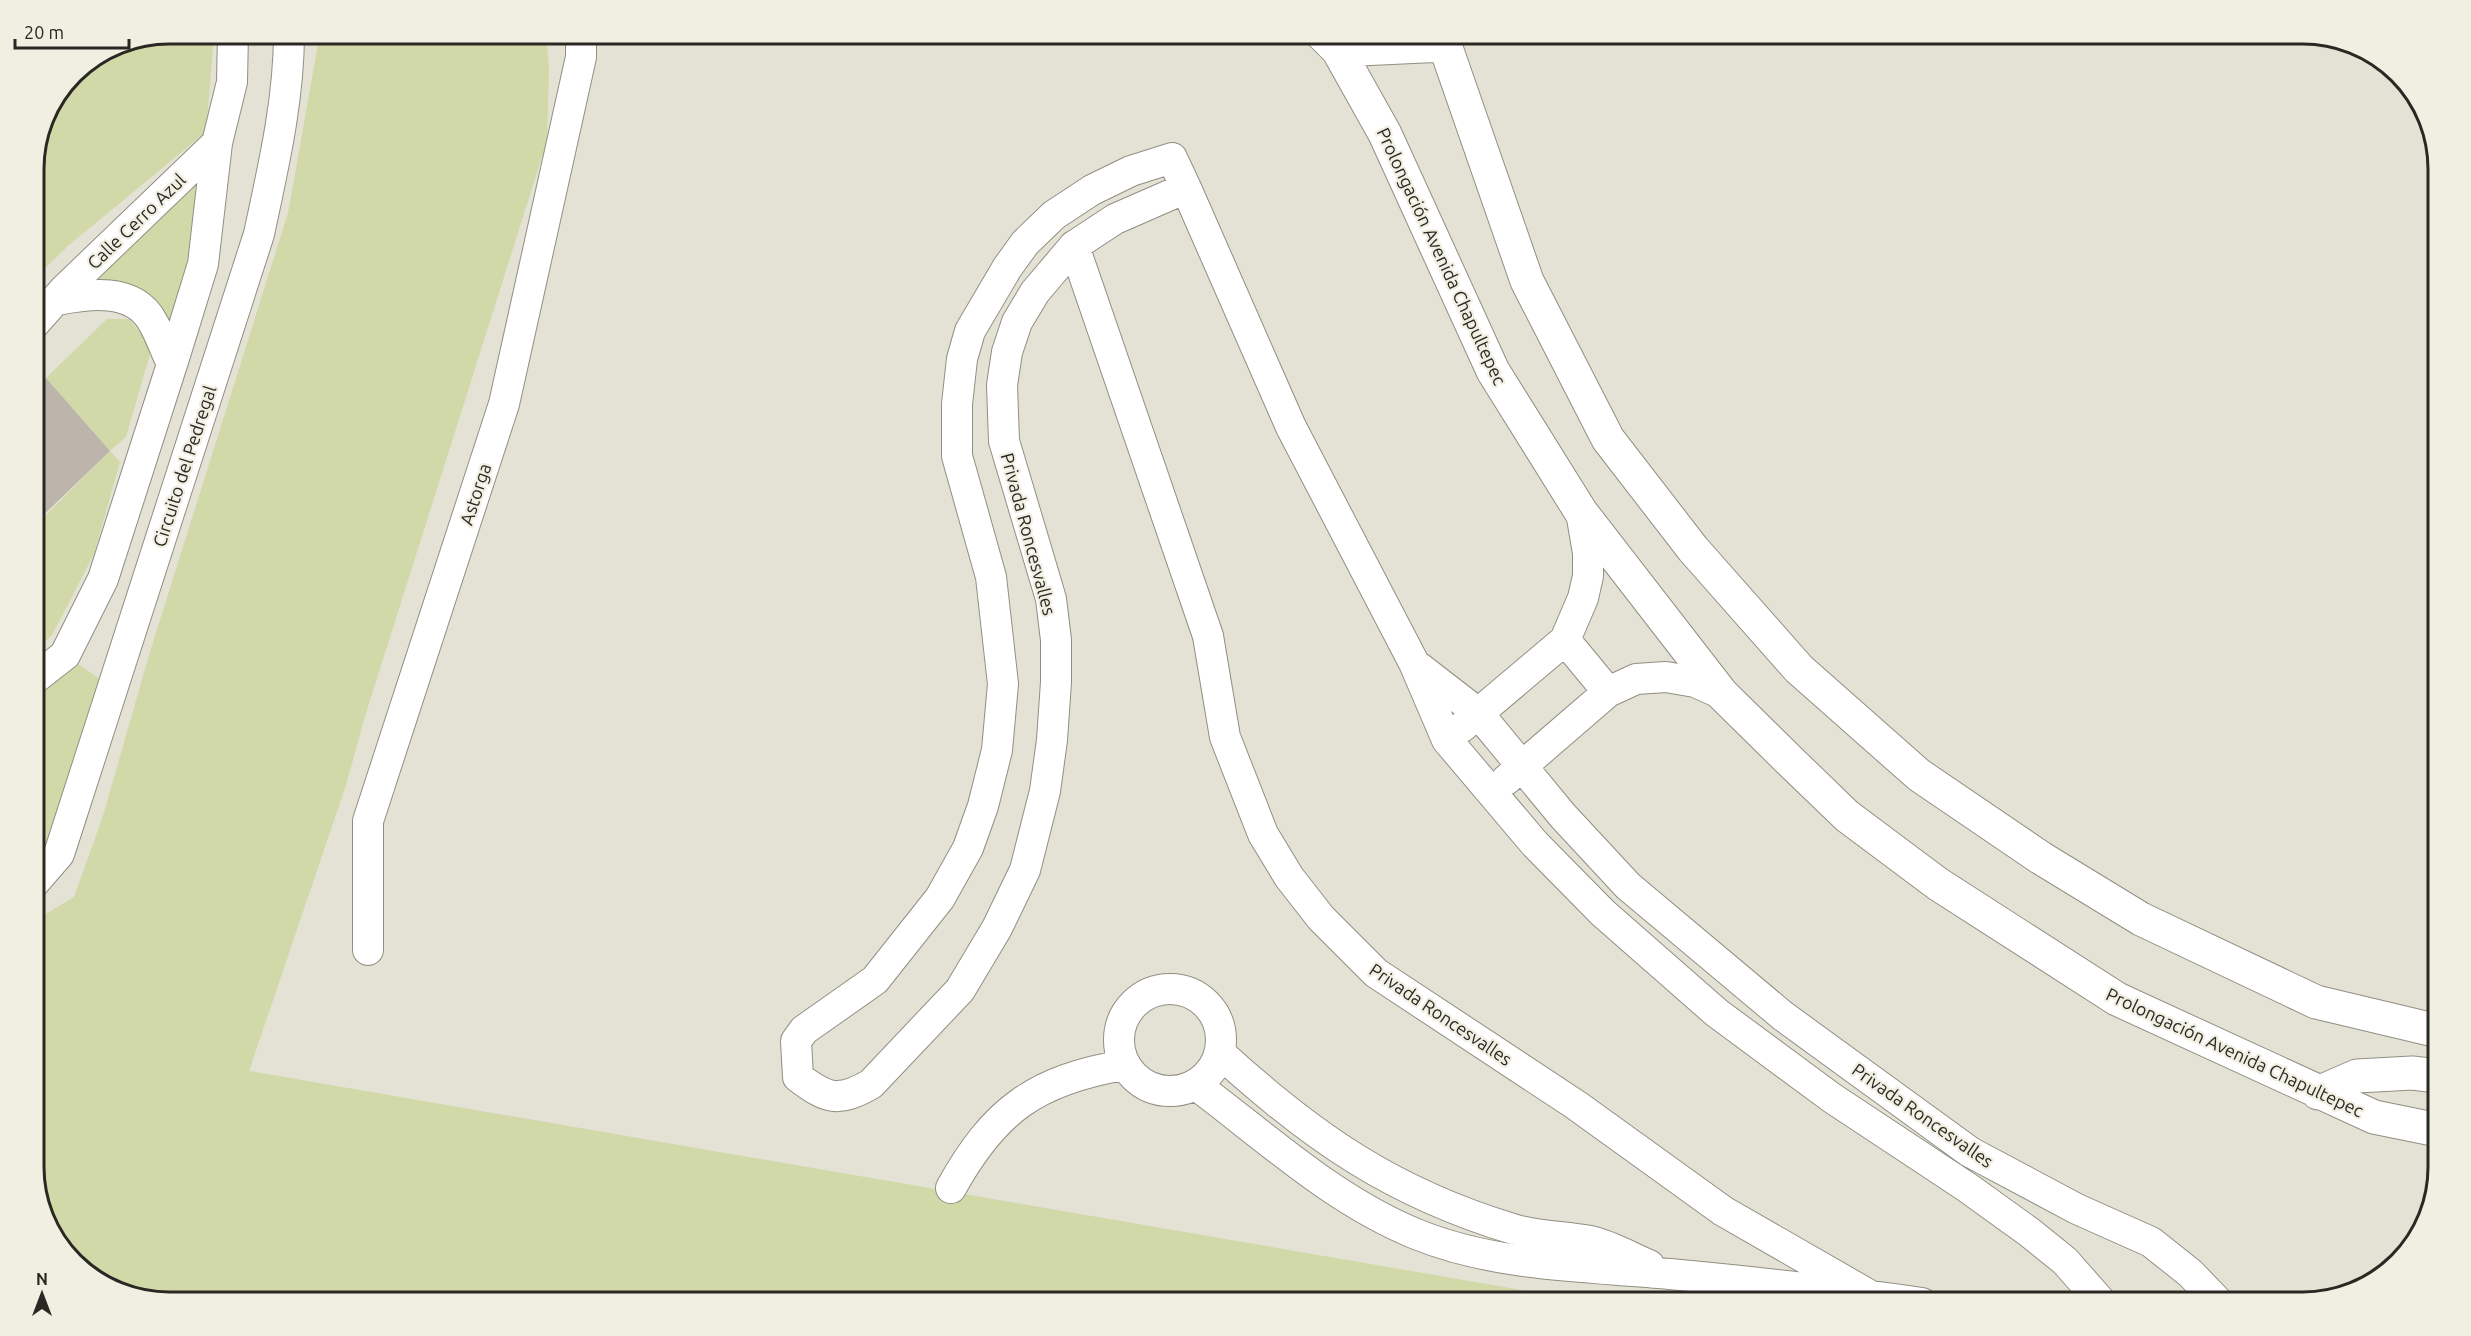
<svg xmlns="http://www.w3.org/2000/svg" width="2471" height="1336" font-family="Ubuntu,sans-serif">
<style>
.green{fill:#d0d9a7}
.building{fill:#bdb5ab}
.lines{fill:none;stroke-linecap:round;stroke-linejoin:round}
.street-casing{stroke:#918f83;stroke-width:32}
.secondary-casing{stroke:#918f83;stroke-width:35}
.street{stroke:#fff;stroke-width:30}
.secondary{stroke:#fff;stroke-width:33}
.labels{text-anchor:middle;dominant-baseline:central;stroke-width:4.5;stroke-linejoin:round;paint-order:stroke}
.street-label{font-size:18px;fill:#292823;stroke:#f1eee2}
.rim{fill:none;stroke:#292823;stroke-width:3}
</style>
<rect width="100%" height="100%" fill="#e4e1d5"/>
<!-- green -->
<path class="green" d="M 168,33 L 214,33 L 206,132 L 69,245 L 33,280 L 33,160 L 47,109 L 73,72 L 117,43 Z
M 320,33 L 546,33 L 549,67 L 547,141 L 366,713 L 346,785 L 249,1071 L 1597,1303 L 168,1303 L 108,1289 L 56,1243 L 33,1177 L 33,922 L 74,897 L 103,816 L 149,655 L 288,213 Z
M 216,145 L 172,353 L 156,316 L 80,295 Z
M 107,319 L 129,319 L 146,340 L 150,354 L 126,437 L 110,451 L 120,462 L 94,554 L 52,635 L 33,652 L 33,528 L 110,451 L 46,378 Z
M 65,655 L 113,688 L 33,884 L 33,680 Z"/>
<!-- building -->
<path class="building" d="M 46,378 L 110,451 L 33,525 L 33,390 Z"/>
<g class="lines">
<!-- street casing -->
<g class="street-casing">
<path id="street" d="M 1186,188 L 1115,219 L 1074,246 L 1035,292 L 1017,322 L 1007,352 L 1002,385 L 1004,441 L 1051,599 L 1056,640 L 1056,682 L 1052,740 L 1045,791 L 1025,870 L 997,928 L 960,990 L 871,1084 C 838,1103 827,1099 798,1077 L 796,1041 L 804,1030 L 875,980 L 940,898 L 968,848 L 983,806 L 997,750 L 1003,684 L 991,577 L 957,456 L 957,404 L 962,359 L 970,331 L 1007,268 L 1025,243 L 1054,215 L 1092,190 L 1131,171 L 1172,158 L 1186,188 L 1291,427 L 1414,663 L 1447,740 L 1535,844 L 1603,913 L 1717,1013 L 1832,1098 L 1968,1188 L 2029,1232 L 2065,1261 L 2102,1303
M 1074,246 L 1208,636 L 1225,737 L 1263,834 L 1289,877 L 1321,918 L 1376,973 L 1576,1105 L 1723,1211 L 1871,1296
M 57,300 C 88,294 133,287 152,321 C 160,334 165,350 172,364
M 33,325 L 65,289 L 217,143
M 1565,640 L 1608,692
M 1416,665 L 1478,713 L 1563,816 L 1628,886 L 1783,1016 L 1970,1152 L 2077,1209 L 2151,1242 L 2190,1273 L 2219,1303
M 33,680 L 65,655 L 103,579 L 175,355 L 203,264 L 217,143 L 232,82 L 233,33
M 1462,727 L 1565,640 L 1583,598 L 1588,576 L 1588,553 L 1581,512
M 1506,780 L 1608,692 L 1636,679 L 1666,677 L 1695,682 L 1722,694
M 33,884 L 59,854 L 259,234 C 273,168 289,101 289,33
M 368,950 L 368,821 L 504,404 L 581,57 L 581,33
M1119 1040a51 51 0 1 1 102 0a51 51 0 1 1-102 0Z
M 1220,1053 C 1312,1137 1393,1193 1513,1229 C 1538,1237 1565,1236 1590,1241 C 1609,1245 1630,1257 1649,1265
M 1196,1085 C 1267,1138 1333,1200 1416,1234 C 1497,1267 1586,1266 1670,1274 C 1754,1282 1839,1291 1922,1303
M 951,1188 C 994,1110 1036,1080 1124,1065"/>
</g>
<!-- secondary casing -->
<g class="secondary-casing">
<path id="secondary" d="M 1321,33 L 1338,50 L 1385,134 L 1493,371 L 1581,512 L 1722,694 L 1789,760 L 1847,816 L 1938,884 L 2117,999 L 2374,1117 L 2438,1130
M 1434,33 L 1445,45 L 1527,281 L 1608,439 L 1693,549 L 1799,669 L 1919,775 L 2041,858 L 2141,919 L 2316,1002 L 2438,1031
M 1338,50 L 1445,45
M 2318,1093 L 2357,1076 L 2412,1073 L 2438,1076"/>
</g>
<!-- street -->
<use href="#street" class="street"/>
<!-- secondary -->
<use href="#secondary" class="secondary"/>
</g>
<g class="labels">
<!-- street labels -->
<g class="street-label">
<text transform="translate(136 221) rotate(-44)">Calle Cerro Azul</text>
<text transform="translate(1442 256) rotate(65)">Prolongación Avenida Chapultepec</text>
<text transform="translate(184 466) rotate(-72)">Circuito del Pedregal</text>
<text transform="translate(475 494) rotate(-72)">Astorga</text>
<text transform="translate(1029 534) rotate(75)">Privada Roncesvalles</text>
<text transform="translate(1441 1014) rotate(34)">Privada Roncesvalles</text>
<text transform="translate(2235 1052) rotate(25)">Prolongación Avenida Chapultepec</text>
<text transform="translate(1923 1115) rotate(35)">Privada Roncesvalles</text>
</g>
</g>
<!-- crop -->
<path d="M0 0H2471V1336H0ZM169 44H2303A125 125 0 0 1 2428 169V1167A125 125 0 0 1 2303 1292H169A125 125 0 0 1 44 1167V169A125 125 0 0 1 169 44Z" fill="#f1eee2" fill-rule="evenodd"/>
<path class="rim" d="M169 44H2303A125 125 0 0 1 2428 169V1167A125 125 0 0 1 2303 1292H169A125 125 0 0 1 44 1167V169A125 125 0 0 1 169 44Z"/>
<!-- north arrow -->
<g transform="translate(42 1294)" stroke="#f1eee2" stroke-width="4.5" paint-order="stroke">
<path d="M0-4.5L10 22L0 15L-10 22Z" fill="#292823"/>
<text y="-9" font-size="16" font-weight="bold" text-anchor="middle" fill="#292823">N</text>
</g>
<!-- scale -->
<path d="M15 39v9h114v-9" fill="none" stroke="#292823" stroke-width="3"/>
<text x="24" y="39" font-size="18" fill="#292823" stroke="#f1eee2" stroke-width="4.5" paint-order="stroke">20 m</text>
</svg>
